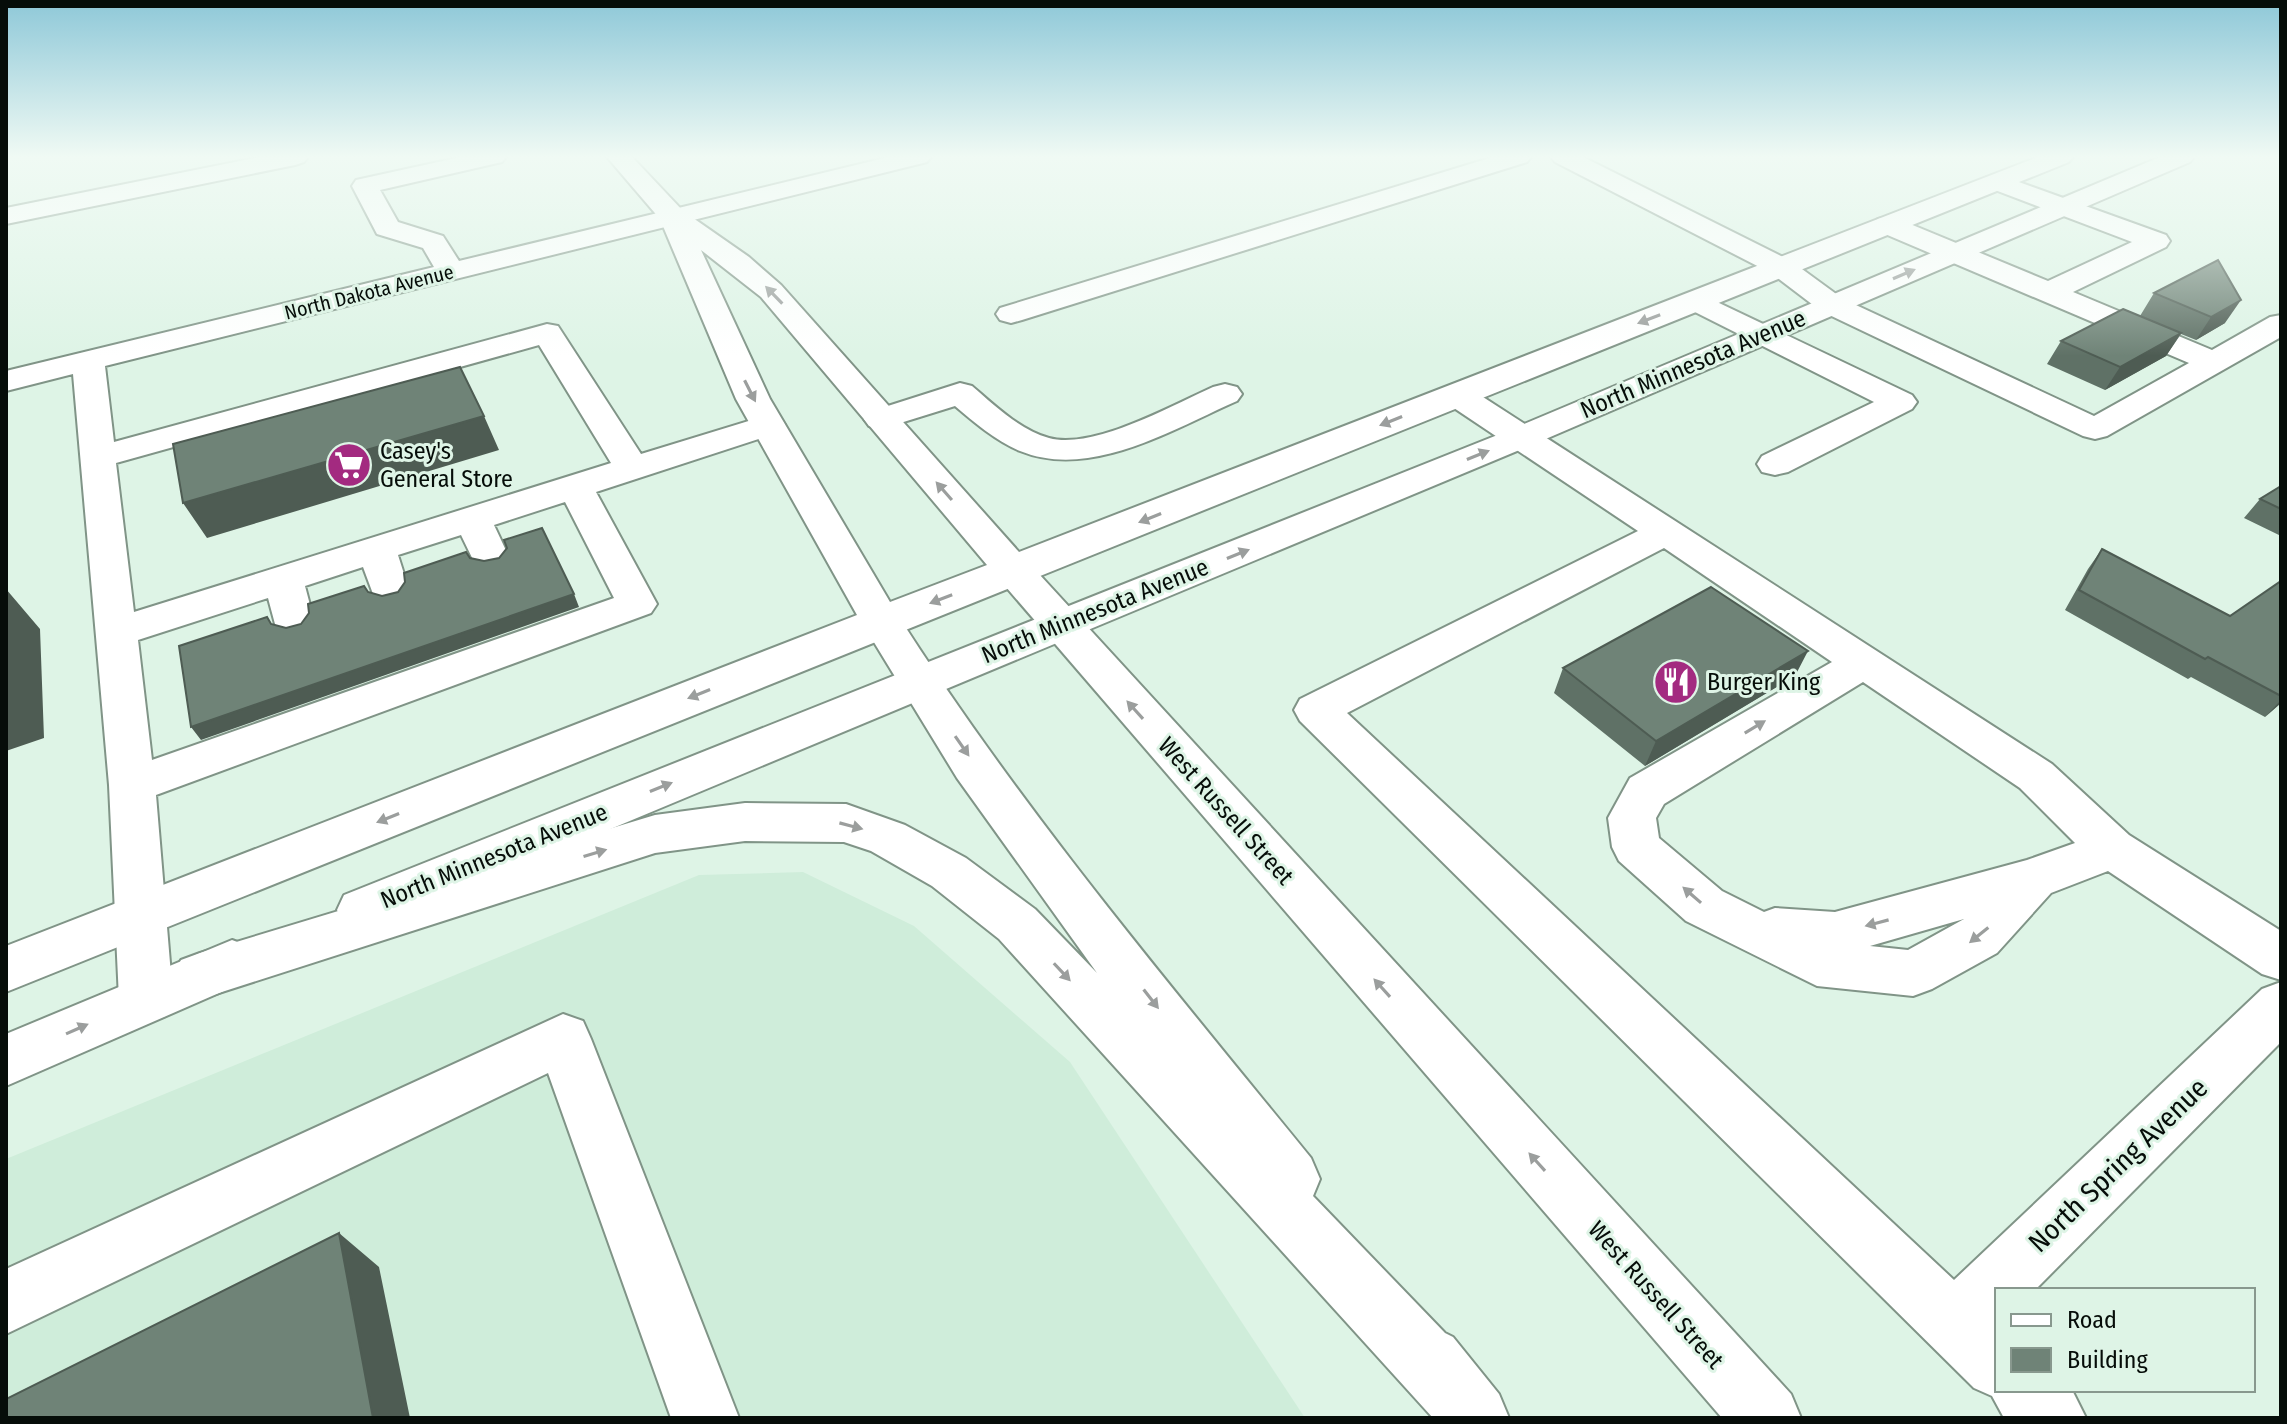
<svg xmlns="http://www.w3.org/2000/svg" width="2287" height="1424" font-family="'Fira Sans Condensed',sans-serif">
<style>
.built{fill:#cfedda}
.lines{fill:none;stroke-linecap:round;stroke-linejoin:round}
.minor-casing{stroke:#809487;stroke-width:4}
.major-casing{stroke:#809487;stroke-width:4}
.highway-casing{stroke:#809487;stroke-width:4}
.minor{fill:#fff;fill-rule:evenodd}
.major{fill:#fff;fill-rule:evenodd}
.highway{fill:#fff;fill-rule:evenodd}
.wall{fill:#5f7166}
.shaded-wall{fill:#4e5c53}
.building{fill:#6f8377;stroke:#4e5c53;stroke-width:2}
.oneway{fill:#9b9e9d}
.labels{text-anchor:middle;dominant-baseline:central;stroke-width:6;stroke-linejoin:round;paint-order:stroke}
.far-street-label{font-size:20px;fill:#060d09;stroke:#def4e6}
.street-label{font-size:24px;fill:#060d09;stroke:#def4e6}
.poi-label{font-size:24px;fill:#060d09;stroke:#def4e6;text-anchor:start}
.near-street-label{font-size:28px;fill:#060d09;stroke:#def4e6}
</style>
<rect width="100%" height="100%" fill="#def4e6"/>
<!-- built -->
<path class="built" d="M 803,872 L 914,926 L 1070,1062 L 1305,1418 L 6,1418 L 6,1159 L 699,875 Z"/>
<g class="lines">
<!-- minor casing -->
<g class="minor-casing">
<path id="minor" d="M 260,157 L 308,157 L 304,162 L 295,165 L 6,224 L 6,208 Z
M 461,157 L 506,157 L 502,162 L 380,190 L 398,222 L 443,236 L 459,261 L 889,157 L 931,157 L 927,162 L 105,366 L 114,442 L 547,324 L 558,326 L 641,454 L 768,415 L 780,418 L 785,425 L 780,432 L 596,492 L 657,604 L 651,613 L 156,795 L 173,999 L 165,1016 L 146,1023 L 127,1016 L 119,999 L 109,785 L 73,374 L 6,391 L 6,371 L 434,267 L 423,248 L 377,234 L 352,186 L 356,180 ZM 539,345 L 611,463 L 134,612 L 116,463 ZM 565,502 L 614,598 L 152,760 L 138,640 L 268,598 L 275,624 L 281,634 L 295,638 L 309,634 L 315,624 L 305,586 L 363,567 L 376,602 L 390,606 L 404,602 L 410,593 L 398,555 L 461,535 L 477,568 L 491,571 L 505,568 L 510,559 L 494,525 Z
M 1493,157 L 1531,157 L 1527,162 L 1022,320 L 1011,323 L 1000,320 L 996,314 L 1000,308 Z
M 1551,157 L 1583,157 L 1791,261 L 1843,299 L 2094,416 L 2189,363 L 1878,231 L 1874,225 L 1878,219 L 1888,217 L 1898,219 L 2048,281 L 2132,242 L 1987,187 L 1983,182 L 1987,177 L 2005,177 L 2166,235 L 2170,241 L 2166,247 L 2073,292 L 2212,350 L 2270,317 L 2281,315 L 2281,337 L 2107,436 L 2095,439 L 2083,436 L 1821,311 L 1771,273 L 1555,162 Z
M 1696,292 L 1912,395 L 1917,402 L 1912,409 L 1788,472 L 1775,475 L 1762,472 L 1757,464 L 1762,456 L 1874,402 L 1685,307 L 1681,301 L 1685,295 Z
M 960,383 L 972,386 C 994,405 1020,430 1049,438 C 1093,450 1173,405 1213,387 L 1225,384 L 1237,387 L 1242,394 L 1237,401 C 1173,429 1091,480 1020,451 C 996,441 975,423 955,406 L 881,429 L 869,426 L 864,419 L 869,412 Z
M 1457,385 L 1469,388 L 2052,764 L 2129,835 L 2281,931 L 2281,980 L 2262,974 L 2108,871 L 2051,893 L 1997,953 L 1932,989 L 1913,996 L 1817,986 L 1686,921 L 1619,861 L 1612,847 L 1608,818 L 1630,778 L 1832,662 L 1664,548 L 1347,713 L 1954,1280 L 2262,989 L 2281,982 L 2281,1042 L 2035,1290 L 1997,1290 L 1997,1390 L 2072,1390 L 2086,1418 L 2004,1418 L 1992,1396 L 1974,1388 L 1300,721 L 1294,710 L 1300,699 L 1638,531 L 1445,402 L 1440,395 L 1445,388 ZM 1863,682 L 2020,788 L 2075,843 L 2027,860 L 1835,912 L 1775,908 L 1764,912 L 1722,891 L 1659,838 L 1656,818 L 1664,804 ZM 1964,919 L 1908,950 L 1870,946 Z
M 563,1014 L 583,1021 L 591,1039 L 739,1418 L 671,1418 L 548,1073 L 6,1334 L 6,1269 Z"/>
</g>
<!-- major casing -->
<g class="major-casing">
<path id="major" d="M 607,157 L 632,157 L 683,211 L 749,257 L 781,285 L 1019,552 L 2038,157 L 2073,157 L 2069,162 L 6,992 L 6,946 L 857,615 L 736,399 L 660,219 ZM 701,250 L 761,297 L 987,565 L 890,602 L 770,399 Z
M 2160,157 L 2194,157 L 2190,162 L 1534,444 L 380,925 L 362,931 L 344,925 L 337,910 L 344,895 L 1510,430 Z
M 232,940 L 251,947 L 258,963 L 251,979 L 6,1086 L 6,1034 Z"/>
</g>
<!-- highway casing -->
<g class="highway-casing">
<path id="highway" d="M 1014,558 L 1028,562 L 1791,1394 L 1801,1418 L 1722,1418 L 1000,580 L 994,571 L 1000,562 Z
M 881,607 L 895,611 C 1019,806 1166,980 1311,1158 L 1320,1179 L 1313,1196 L 1445,1333 L 1453,1337 L 1499,1394 L 1509,1418 L 1433,1418 L 999,939 L 932,886 L 871,851 L 844,842 L 745,841 L 655,853 L 200,999 L 181,992 L 173,976 L 181,960 L 200,953 L 655,815 L 745,803 L 846,804 L 905,825 L 966,858 L 1035,909 L 1097,973 L 957,778 L 861,621 L 867,611 Z"/>
</g>
<!-- minor -->
<use href="#minor" class="minor"/>
<!-- major -->
<use href="#major" class="major"/>
<!-- highway -->
<use href="#highway" class="highway"/>
</g>
<!-- wall -->
<path class="wall" d="M 2218,260 L 2225,323 L 2196,340 L 2181,334 L 2166,356 L 2105,390 L 2047,364 L 2061,341 L 2140,316 L 2154,293 Z
M 2281,486 L 2281,536 L 2244,518 L 2260,499 Z
M 2102,549 L 2230,616 L 2281,581 L 2281,703 L 2265,717 L 2191,677 L 2188,679 L 2065,610 L 2088,569 Z
M 1563,668 L 1795,676 L 1645,766 L 1554,693 Z"/>
<!-- shaded-wall -->
<path class="shaded-wall" d="M 2241,300 L 2225,323 L 2196,340 L 2211,317 Z
M 2181,333 L 2166,356 L 2105,390 L 2120,367 Z
M 484,416 L 499,450 L 207,538 L 183,503 Z
M 6,589 L 40,629 L 44,738 L 6,751 Z
M 574,594 L 579,607 L 201,740 L 191,727 Z
M 1808,651 L 1795,676 L 1645,766 L 1656,741 Z
M 2281,700 L 2281,703 L 2265,717 Z
M 339,1233 L 379,1267 L 410,1418 L 373,1418 Z"/>
<!-- building -->
<path class="building" d="M 2218,260 L 2241,300 L 2211,317 L 2154,293 Z
M 2123,309 L 2181,333 L 2120,367 L 2061,341 Z
M 460,367 L 484,416 L 183,503 L 173,444 Z
M 2281,486 L 2281,509 L 2260,499 Z
M 542,528 L 574,594 L 191,727 L 179,646 L 267,617 L 271,624 L 286,628 L 301,624 L 309,613 L 308,604 L 364,586 L 368,592 L 382,596 L 398,592 L 405,582 L 404,573 L 466,552 L 470,558 L 484,561 L 499,558 L 507,548 L 504,540 Z
M 2102,549 L 2230,616 L 2281,581 L 2281,696 L 2208,657 L 2205,659 L 2079,590 Z
M 1711,587 L 1808,651 L 1656,741 L 1563,668 Z
M 339,1233 L 373,1418 L 6,1418 L 6,1399 Z"/>
<!-- one-way arrows -->
<defs><path id="oneway-solid" d="M-6-.8H1V-3.2L6.5 0L1 3.2V.8H-6Z" transform="scale(2)"/></defs>
<g class="oneway">
<use href="#oneway-solid" transform="translate(1904 274) rotate(-23)"/>
<use href="#oneway-solid" transform="translate(774 295) rotate(-134)"/>
<use href="#oneway-solid" transform="translate(1649 319) rotate(159)"/>
<use href="#oneway-solid" transform="translate(750 391) rotate(63)"/>
<use href="#oneway-solid" transform="translate(1391 421) rotate(158)"/>
<use href="#oneway-solid" transform="translate(1478 455) rotate(-22)"/>
<use href="#oneway-solid" transform="translate(944 491) rotate(-131)"/>
<use href="#oneway-solid" transform="translate(1150 518) rotate(158)"/>
<use href="#oneway-solid" transform="translate(1238 554) rotate(-22)"/>
<use href="#oneway-solid" transform="translate(941 599) rotate(159)"/>
<use href="#oneway-solid" transform="translate(699 694) rotate(158)"/>
<use href="#oneway-solid" transform="translate(1135 710) rotate(-132)"/>
<use href="#oneway-solid" transform="translate(1755 727) rotate(-31)"/>
<use href="#oneway-solid" transform="translate(962 746) rotate(55)"/>
<use href="#oneway-solid" transform="translate(661 787) rotate(-22)"/>
<use href="#oneway-solid" transform="translate(388 818) rotate(158)"/>
<use href="#oneway-solid" transform="translate(851 826) rotate(15)"/>
<use href="#oneway-solid" transform="translate(595 853) rotate(-17)"/>
<use href="#oneway-solid" transform="translate(1692 895) rotate(-139)"/>
<use href="#oneway-solid" transform="translate(1877 923) rotate(165)"/>
<use href="#oneway-solid" transform="translate(1979 935) rotate(141)"/>
<use href="#oneway-solid" transform="translate(1062 972) rotate(47)"/>
<use href="#oneway-solid" transform="translate(1382 988) rotate(-132)"/>
<use href="#oneway-solid" transform="translate(1151 999) rotate(52)"/>
<use href="#oneway-solid" transform="translate(77 1029) rotate(-24)"/>
<use href="#oneway-solid" transform="translate(1537 1162) rotate(-132)"/>
</g>
<!-- sky -->
<linearGradient id="sky" x2="0" y2="1"><stop stop-color="#8ec8d8"/><stop offset="0.44" stop-color="#f0faf4"/><stop offset="1" stop-color="#f0faf4" stop-opacity="0"/></linearGradient>
<rect width="2287" height="356" fill="url(#sky)"/>
<!-- icons -->
<defs>
<g id="supermarket-disc" transform="scale(2.3)"><circle r="9.5" fill="#a32a80" stroke="#def4e6"/><path d="M-6-5.5h2.5l.6 2H6L4.5 2H-2.5L-4.4-4H-6ZM-1.5 3.2a1.3 1.3 0 1 0 .1 0ZM3 3.2a1.3 1.3 0 1 0 .1 0Z" fill="#fff"/></g>
<g id="restaurant-disc" transform="scale(2.3)"><circle r="9.5" fill="#a32a80" stroke="#def4e6"/><path d="M-5-6h1v4h1v-4h1v4h1v-4h1v5L-1.5 .5V6h-2V.5L-5-1ZM5-6V6H3V1.5H1.5Q1.5-4 5-6Z" fill="#fff"/></g>
</defs>
<g fill-rule="evenodd">
<use href="#supermarket-disc" x="349" y="465"/>
<use href="#restaurant-disc" x="1676" y="682"/>
</g>
<g class="labels">
<!-- far-street labels -->
<g class="far-street-label">
<text transform="translate(369 292) rotate(-14)">North Dakota Avenue</text>
</g>
<!-- street labels -->
<g class="street-label">
<text transform="translate(1693 364) rotate(-23)">North Minnesota Avenue</text>
<text transform="translate(1095 611) rotate(-22)">North Minnesota Avenue</text>
<text transform="translate(1226 811) rotate(48)">West Russell Street</text>
<text transform="translate(494 856) rotate(-22)">North Minnesota Avenue</text>
<text transform="translate(1656 1295) rotate(48)">West Russell Street</text>
</g>
<!-- poi labels -->
<g class="poi-label">
<text x="380" y="451">Casey's<tspan x="380" dy="28">General Store</tspan></text>
<text x="1707" y="682">Burger King</text>
</g>
<!-- near-street labels -->
<g class="near-street-label">
<text transform="translate(2118 1165) rotate(-44)">North Spring Avenue</text>
</g>
</g>
<!-- border -->
<rect width="2287" height="1424" fill="none" stroke="#060d09" stroke-width="16"/>
<!-- legend -->
<rect x="1995" y="1288" width="260" height="104" fill="#def4e6" stroke="#88988e" stroke-width="2"/>
<rect x="2011" y="1314" width="40" height="12" fill="#ffffff" stroke="#88988e" stroke-width="2"/>
<text x="2067" y="1328" font-size="24" fill="#060d09">Road</text>
<rect x="2011" y="1348" width="40" height="24" fill="#6f8377" stroke="#88988e" stroke-width="2"/>
<text x="2067" y="1368" font-size="24" fill="#060d09">Building</text>
</svg>
